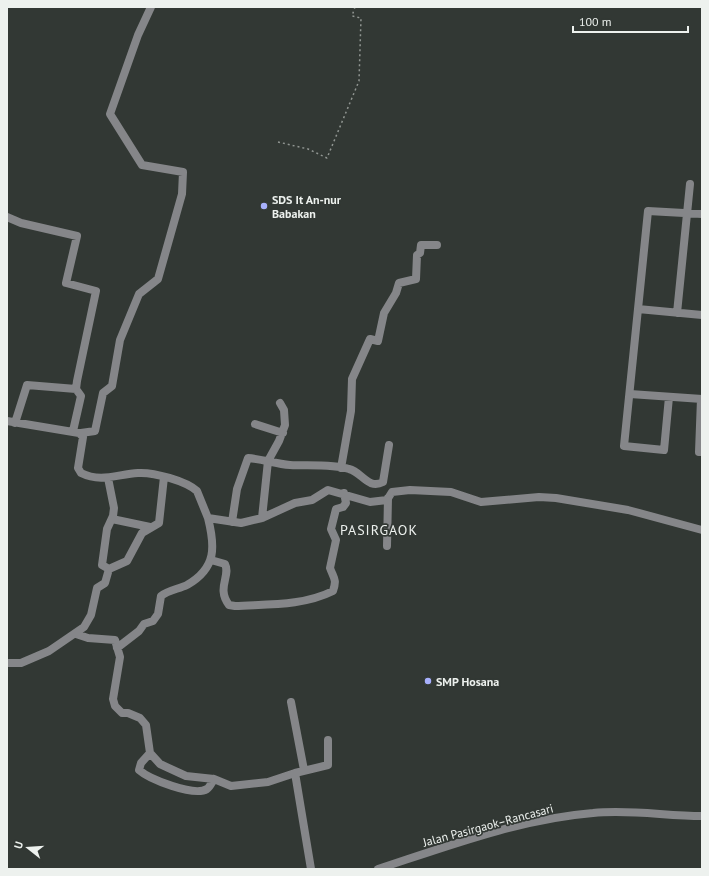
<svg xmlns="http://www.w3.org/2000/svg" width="709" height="876" font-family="'PT Sans',sans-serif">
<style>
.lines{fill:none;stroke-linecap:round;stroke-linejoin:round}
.path{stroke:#919692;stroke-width:1.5;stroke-dasharray:2 3;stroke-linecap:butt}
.minor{stroke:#858689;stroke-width:8}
.poi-dot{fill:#a7b0fc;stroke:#323834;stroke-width:1.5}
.labels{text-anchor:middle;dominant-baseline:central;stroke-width:3.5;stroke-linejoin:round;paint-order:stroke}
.poi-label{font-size:12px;font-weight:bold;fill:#edf1ee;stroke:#323834;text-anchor:start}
.street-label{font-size:12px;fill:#edf1ee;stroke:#323834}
.quarter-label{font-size:14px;letter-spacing:1px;fill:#edf1ee;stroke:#323834}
</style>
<rect width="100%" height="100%" fill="#323834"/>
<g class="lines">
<!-- path -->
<path class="path" d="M 278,142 L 308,149 L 327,158 L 359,81 L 361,18 L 352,16 L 355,7"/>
<!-- minor -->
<path class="minor" d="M 7,217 L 21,223 L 77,236 L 66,283 L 96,291 L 77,381 L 76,389 L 81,396 L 73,431
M 638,309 L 702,315
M 677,313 L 690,184
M 630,394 L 702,399
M 669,397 L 664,450 L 624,446 L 648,211 L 702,214
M 701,399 L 699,452 L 702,452
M 7,421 L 79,433 L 83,437 L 78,468 L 81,473 C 101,483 118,474 138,473 C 154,472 186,481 197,491 L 208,518 L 241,523 L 262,518 L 295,503 L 312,500 L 328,490 L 370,502 L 387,500 L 392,492 L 410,490 L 451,492 L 481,502 L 539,497 L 556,498 L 628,510 L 702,530
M 15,423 L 27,385 L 76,389
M 255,424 L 283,433
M 81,433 L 95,431 L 103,393 L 112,386 L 120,340 L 139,294 L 158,279 L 182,194 L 183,172 L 142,165 L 110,114 L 138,35 L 151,7
M 341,468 L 351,411 L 352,379 L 370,339 L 378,341 L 384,313 L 396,293 L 399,283 L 416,279 L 417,255 L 420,253 L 421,245 L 437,245
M 108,478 L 114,508 L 113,516 L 107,529 L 102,565 L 109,569
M 262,518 L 268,461 L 279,441 L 285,425 L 284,410 L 280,403
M 112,519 L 150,527
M 232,522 L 237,489 L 248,458 C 262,459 276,464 290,465 C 307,466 333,464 349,469 C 362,472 368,490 383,482 L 389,445
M 387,546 L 388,498
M 211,560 L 225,564 C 231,576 216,588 229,605 L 235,606 C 268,604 303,606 333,591 C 337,579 334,579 330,568 L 336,540 L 331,529 L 336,509 L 343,507 L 346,503 L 344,493
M 76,634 L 88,638 L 115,640 L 120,657 L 113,699 L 115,706 L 122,713 L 128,713 L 140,718 L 146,725 L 150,753 L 160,764 L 186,776 L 214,779 L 231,786 L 268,782 L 295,773 L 328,765 L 328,740
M 117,648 L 139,631 L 144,624 L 153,621 L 158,614 L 161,596 C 168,590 179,589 187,585 C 217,568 215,546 208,518
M 7,663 L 21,663 L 49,651 L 84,627 L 91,615 L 97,588 L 105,583 L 109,569 L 127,561 L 142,533 L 159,523 L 164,477
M 291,702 L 304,770
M 150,753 L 141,763 L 139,770 C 149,779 194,797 207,789 C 210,787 212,782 214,779
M 295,773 L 311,869
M 378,869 C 448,846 520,819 593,813 C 629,809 666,816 702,816"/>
</g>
<!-- markers -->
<g class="poi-dot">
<circle cx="264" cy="206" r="4"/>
<circle cx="428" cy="681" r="4"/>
</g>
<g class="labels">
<!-- poi labels -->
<g class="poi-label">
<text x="272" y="199">SDS It An-nur<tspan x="272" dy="14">Babakan</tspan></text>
<text x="436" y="681">SMP Hosana</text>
</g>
<!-- street labels -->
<g class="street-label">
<text transform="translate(488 825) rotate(-15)">Jalan Pasirgaok–Rancasari</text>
</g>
<!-- quarter labels -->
<g class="quarter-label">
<text x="379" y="530">PASIRGAOK</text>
</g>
</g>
<!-- border -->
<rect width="709" height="876" fill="none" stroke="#edf1ee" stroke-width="16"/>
<!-- north arrow -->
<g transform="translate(28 848) rotate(287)" stroke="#323834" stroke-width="3" paint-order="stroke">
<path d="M0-3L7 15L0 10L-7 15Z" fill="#edf1ee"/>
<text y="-6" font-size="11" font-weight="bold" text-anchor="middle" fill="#edf1ee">U</text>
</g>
<!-- scale -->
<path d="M573 26v6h115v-6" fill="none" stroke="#edf1ee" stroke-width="2"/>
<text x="579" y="26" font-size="12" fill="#edf1ee" stroke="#323834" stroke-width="3" paint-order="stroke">100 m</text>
</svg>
